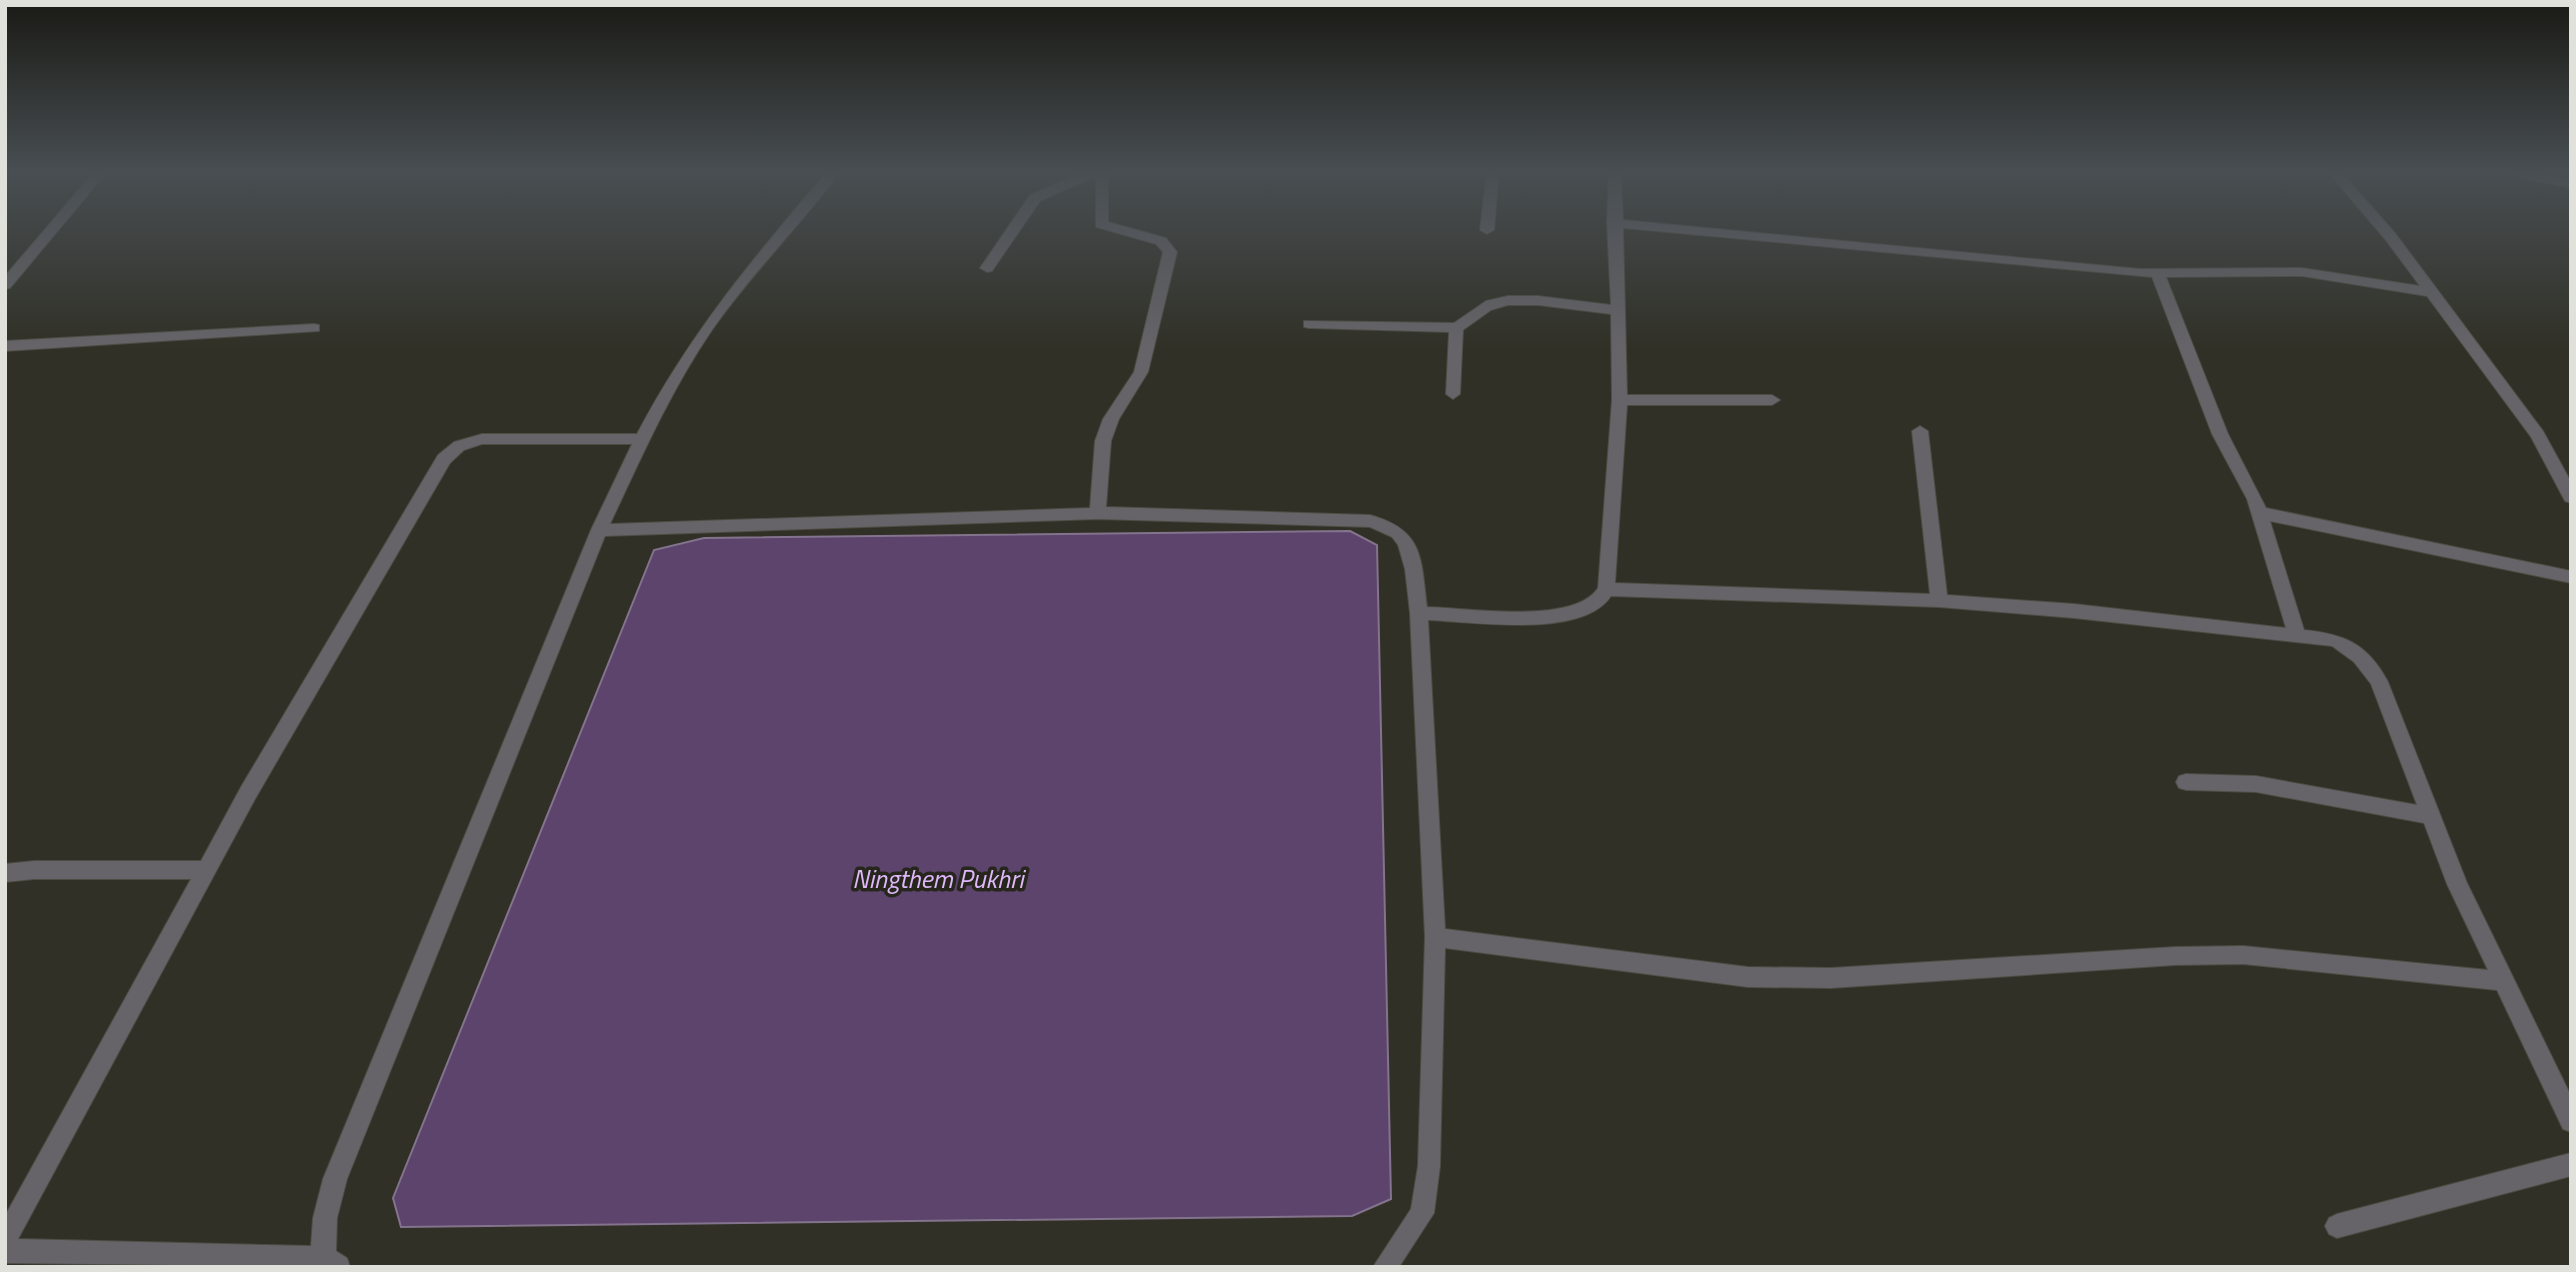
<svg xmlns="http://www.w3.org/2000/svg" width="2576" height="1272" font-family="'Titillium Web',sans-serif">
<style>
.water{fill:#5c446c;stroke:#84738d;stroke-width:2}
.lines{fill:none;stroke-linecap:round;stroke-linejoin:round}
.minor-casing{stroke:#4c4c43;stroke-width:2}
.minor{fill:#666468;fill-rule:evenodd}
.labels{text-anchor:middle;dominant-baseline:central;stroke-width:7;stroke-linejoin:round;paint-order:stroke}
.water-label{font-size:26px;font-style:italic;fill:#dfb8fa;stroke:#26261c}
</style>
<rect width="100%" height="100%" fill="#303026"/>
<!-- water -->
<path class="water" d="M 1350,531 L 1377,545 L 1391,1199 L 1352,1216 L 401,1227 L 393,1198 L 654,550 L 704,538 Z"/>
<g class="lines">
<!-- minor casing -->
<g class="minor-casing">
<path id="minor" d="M 94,172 L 107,172 L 10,288 L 5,289 L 5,276 Z
M 827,172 L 840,172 C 800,226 751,274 712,330 C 671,390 641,458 610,524 L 1090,508 L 1095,441 L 1103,419 L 1134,372 L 1163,252 L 1156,244 L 1096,227 L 1096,176 L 1040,201 L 992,271 L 987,272 L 980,268 L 1030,195 L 1083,172 L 1108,172 L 1108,222 L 1166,238 L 1177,252 L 1148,372 L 1119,419 L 1111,441 L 1106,507 L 1370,515 C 1424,530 1421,558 1427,607 C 1468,608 1574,625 1598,588 L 1612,400 L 1611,314 L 1538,305 L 1508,305 L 1491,310 L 1463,330 L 1460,394 L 1453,399 L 1446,394 L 1449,332 L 1309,328 L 1304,327 L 1304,321 L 1454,323 L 1486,301 L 1508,296 L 1538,296 L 1611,305 L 1607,223 L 1609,172 L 1621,172 L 1623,220 L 2140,269 L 2302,268 L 2420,286 L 2385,239 L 2328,172 L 2341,172 L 2395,233 L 2543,431 L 2571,482 L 2571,503 L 2565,501 L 2531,437 L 2427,296 L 2302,276 L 2166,277 L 2228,434 L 2266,508 L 2571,571 L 2571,583 L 2270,521 L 2304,630 C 2345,634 2368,644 2388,682 L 2467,883 L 2571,1096 L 2571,1132 L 2563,1129 L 2497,990 L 2243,964 L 2175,965 L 1831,988 L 1748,987 L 1445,948 L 1440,1166 L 1434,1213 L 1399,1267 L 1373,1267 L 1411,1209 L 1418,1166 L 1425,937 L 1410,613 L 1405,569 L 1398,545 L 1392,537 L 1370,527 L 1098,519 L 605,536 L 347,1179 L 337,1218 L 336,1251 L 347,1258 L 350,1267 L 5,1263 L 5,1216 L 191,879 L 34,879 L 5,882 L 5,864 L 34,861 L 201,861 L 241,787 L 438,455 L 454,442 L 482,434 L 637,434 C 690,333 754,257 827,172 ZM 1623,228 L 2152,277 L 2212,434 L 2247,499 L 2286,628 L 2074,604 L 1947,595 L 1928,431 L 1920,426 L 1912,431 L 1930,594 L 1615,583 L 1627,405 L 1772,405 L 1780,400 L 1772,395 L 1627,395 ZM 482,444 L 632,444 L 591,530 L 323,1179 L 313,1218 L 311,1246 L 18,1239 L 255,799 L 450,463 L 464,450 ZM 1611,596 L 1939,607 L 2074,618 L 2332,646 L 2354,662 L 2371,684 L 2417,805 L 2256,776 L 2186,774 L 2179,776 L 2176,782 L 2179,788 L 2186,790 L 2256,792 L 2424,823 L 2447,884 L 2488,970 L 2243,946 L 2175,947 L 1831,968 L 1748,967 L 1445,929 L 1428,620 C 1475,622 1583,639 1611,596 Z
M 1487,172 L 1499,172 L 1494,230 L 1487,234 L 1480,230 Z
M 2507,172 L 2530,172 L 2571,180 L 2571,188 L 2509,175 Z
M 314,324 L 319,325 L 319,331 L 5,351 L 5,341 Z
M 2571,1153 L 2571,1176 L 2337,1238 L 2329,1234 L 2325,1226 L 2329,1218 L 2337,1214 Z"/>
</g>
<!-- minor -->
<use href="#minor" class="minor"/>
</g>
<!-- sky -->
<linearGradient id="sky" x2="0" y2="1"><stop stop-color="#1a1a15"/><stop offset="0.49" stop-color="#484e52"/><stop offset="1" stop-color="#484e52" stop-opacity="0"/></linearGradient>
<rect width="2576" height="350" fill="url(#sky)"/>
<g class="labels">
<!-- water labels -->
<g class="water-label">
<text x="938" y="878">Ningthem Pukhri</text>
</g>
</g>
<!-- border -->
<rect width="2576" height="1272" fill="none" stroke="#e1e1db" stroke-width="14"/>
</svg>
